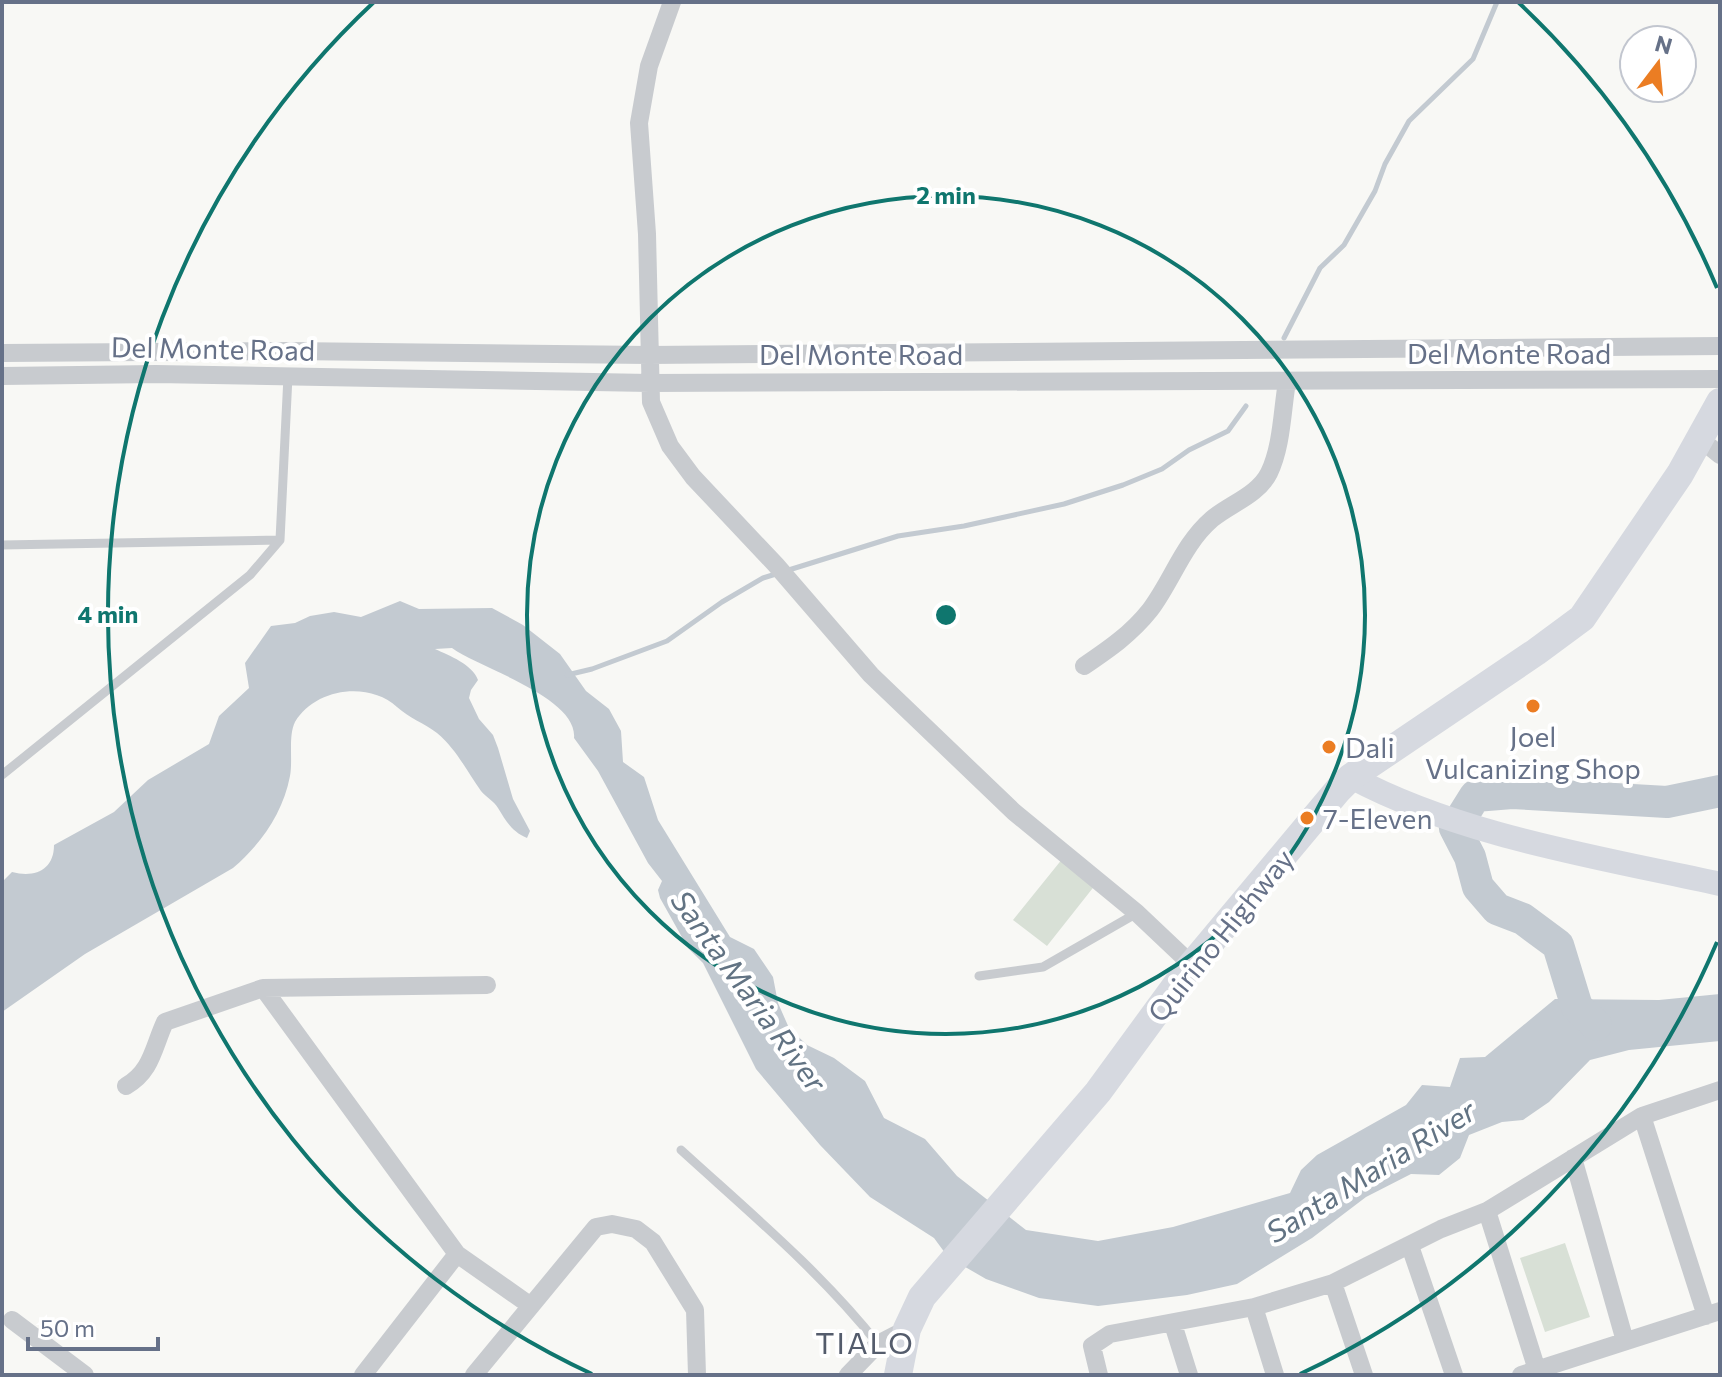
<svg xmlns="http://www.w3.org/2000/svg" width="1722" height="1377" font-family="Commissioner,sans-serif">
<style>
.green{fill:#d8e0d6}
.water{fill:#c3cad1}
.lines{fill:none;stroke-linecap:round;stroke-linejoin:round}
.stream{stroke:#c3cad1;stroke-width:5}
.river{stroke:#c3cad1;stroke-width:32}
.lane{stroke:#c8cbcf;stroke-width:9}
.street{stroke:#c8cbcf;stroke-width:18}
.secondary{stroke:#d6d9e0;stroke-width:24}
.primary{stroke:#d6d9e0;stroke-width:28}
.ring{fill:none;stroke:#0f766e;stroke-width:4}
.poi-dot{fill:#eb7d23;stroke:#fff;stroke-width:3}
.labels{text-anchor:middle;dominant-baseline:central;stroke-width:8;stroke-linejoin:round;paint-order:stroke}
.street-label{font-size:28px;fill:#667188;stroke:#fff}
.poi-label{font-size:28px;fill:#667188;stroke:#fff;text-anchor:start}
.water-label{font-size:30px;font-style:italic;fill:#627383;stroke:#fff}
.neighbourhood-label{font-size:30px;letter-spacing:2px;fill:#545c6c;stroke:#fff}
.centre{fill:#0f766e;stroke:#fff;stroke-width:4}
.ring-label{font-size:24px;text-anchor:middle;font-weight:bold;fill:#0f766e;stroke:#fff;stroke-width:8;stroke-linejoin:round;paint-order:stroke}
</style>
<rect width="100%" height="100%" fill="#f8f8f5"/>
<!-- green -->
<path class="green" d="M 1063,858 L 1096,884 L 1047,946 L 1013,920 Z
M 1565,1243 L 1590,1317 L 1545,1332 L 1520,1258 Z"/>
<!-- water -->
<path class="water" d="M 400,601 L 419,609 L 492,608 L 523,625 L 560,654 L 586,691 L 609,709 L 621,731 L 623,762 L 644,777 L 658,820 L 730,937 L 754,949 L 773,977 L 778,1003 L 789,1028 L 807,1045 L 834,1058 L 865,1081 L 884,1118 L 925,1139 L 957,1176 L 1026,1230 L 1098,1241 L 1173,1227 L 1290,1193 L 1301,1170 L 1317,1155 L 1406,1105 L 1422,1085 L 1450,1087 L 1460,1058 L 1485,1057 L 1555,999 L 1659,1000 L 1720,994 L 1720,1041 L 1629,1050 L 1590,1060 L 1549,1102 L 1523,1120 L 1502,1122 L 1469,1135 L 1460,1158 L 1439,1175 L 1411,1174 L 1366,1197 L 1312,1238 L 1237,1284 L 1187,1295 L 1098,1306 L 1039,1298 L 986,1279 L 948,1257 L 934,1238 L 870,1197 L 820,1145 L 756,1069 L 703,963 L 688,948 L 660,898 L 658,890 L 662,881 L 648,863 L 598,771 L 574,738 C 578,697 479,668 452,648 L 435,649 C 450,656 472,664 478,680 L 471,690 L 469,698 L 479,719 L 493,735 L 498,748 L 513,799 L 530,831 L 527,838 C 512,832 506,821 498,808 C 494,801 486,797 481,791 C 466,770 457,750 437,733 C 424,723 409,718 397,707 C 369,681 315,688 295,722 C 288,736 293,760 290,776 C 283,813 261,844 233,868 L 85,954 L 2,1012 L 2,882 L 12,872 C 35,878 54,870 54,845 L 114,812 L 148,780 L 209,744 L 219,716 L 249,688 L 245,663 L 271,626 L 295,623 L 310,616 L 334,612 L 361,617 Z"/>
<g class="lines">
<!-- stream -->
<path class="stream" d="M 1284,338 L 1320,268 L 1344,245 L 1375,191 L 1385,164 L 1409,121 L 1473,59 L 1497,2
M 567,675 L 592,669 L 667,641 L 722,602 L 763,578 L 898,536 L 964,526 L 1064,504 L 1123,485 L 1162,469 L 1189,450 L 1228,431 L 1246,406"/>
<!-- river -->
<path class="river" d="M 1596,1025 L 1577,1007 L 1558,945 L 1523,919 L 1497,909 L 1478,887 L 1470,857 L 1455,828 L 1475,796 L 1512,793 L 1667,802 L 1720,791"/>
<!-- lane -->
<path class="lane" d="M 2,545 L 280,540
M 2,775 L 250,575 L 280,540 L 288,376
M 979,976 L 1043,967 L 1137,913
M 681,1150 C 749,1212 821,1272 878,1344"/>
<!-- street -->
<path class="street" d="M 672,2 L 649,66 L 639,123 L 647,234 L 651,402 L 670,446 L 693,477 L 776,565 L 871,675 L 1014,812 L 1137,913 L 1192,965
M 2,353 L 289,351 L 649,355 L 1720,346
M 2,376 L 156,374 L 650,383 L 1720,379
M 1699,438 L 1720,455
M 1084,666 C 1109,649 1131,634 1150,610 C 1172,581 1183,544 1212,519 C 1230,504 1258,495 1269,473 C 1282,446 1282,411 1287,382
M 263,988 L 457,1254
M 126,1086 C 152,1071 153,1048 165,1022 L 263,988 L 487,985
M 1642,1116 L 1706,1316
M 1573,1158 L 1625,1341
M 1487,1211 L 1537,1370
M 1410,1246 L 1454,1375
M 1333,1283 L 1364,1375
M 1254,1307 L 1275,1375
M 12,1320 L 85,1375
M 1173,1324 L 1189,1375
M 363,1375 L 457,1254 L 531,1306
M 474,1375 L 596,1227 L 612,1224 L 636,1229 L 653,1242 L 695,1310 L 697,1375
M 848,1375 L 878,1344 L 907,1329
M 1099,1375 L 1092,1346 L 1110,1334 L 1254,1307 L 1333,1283 L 1441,1229 L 1487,1211 L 1642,1116 L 1720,1090
M 1521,1375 L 1720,1311"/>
<!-- secondary -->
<path class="secondary" d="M 1351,777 C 1461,836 1598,857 1720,884"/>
<!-- primary -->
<path class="primary" d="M 898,1375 L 907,1329 L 922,1297 L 1098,1092 L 1185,973 L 1338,790 L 1351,777 L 1536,652 L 1582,618 L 1680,474 L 1720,402"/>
</g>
<!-- distance rings -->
<g class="ring">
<circle cx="946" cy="615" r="419"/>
<path d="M1717 942A838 838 0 0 1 1300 1374M592 1374A838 838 0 0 1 374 2M1518 2A838 838 0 0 1 1717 288"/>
</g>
<!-- markers -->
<g class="poi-dot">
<circle cx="1533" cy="706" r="8"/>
<circle cx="1329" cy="747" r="8"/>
<circle cx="1307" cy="818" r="8"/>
</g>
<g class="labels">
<!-- street labels -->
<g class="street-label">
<text transform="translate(213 348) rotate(1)">Del Monte Road</text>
<text x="1509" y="353">Del Monte Road</text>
<text x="861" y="354">Del Monte Road</text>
<text transform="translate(1220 935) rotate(-51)">Quirino Highway</text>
</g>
<!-- poi labels -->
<g class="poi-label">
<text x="1533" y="736" text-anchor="middle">Joel<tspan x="1533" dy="32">Vulcanizing Shop</tspan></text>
<text x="1345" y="747">Dali</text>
<text x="1323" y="818">7-Eleven</text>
</g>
<!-- water labels -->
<g class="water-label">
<text transform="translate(750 990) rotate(54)">Santa Maria River</text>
<text transform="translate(1370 1170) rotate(-32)">Santa Maria River</text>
</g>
<!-- neighbourhood labels -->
<g class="neighbourhood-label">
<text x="865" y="1341">TIALO</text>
</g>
</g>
<circle cx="946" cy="615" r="12" class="centre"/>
<g class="ring-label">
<text x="946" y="204">2 min</text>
<text x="108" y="623">4 min</text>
</g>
<!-- border -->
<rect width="1722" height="1377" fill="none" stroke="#667188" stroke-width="8"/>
<!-- north arrow -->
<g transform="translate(1658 64) rotate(16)"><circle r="38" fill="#ffffff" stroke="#c2c6cf" stroke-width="2"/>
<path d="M0-6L14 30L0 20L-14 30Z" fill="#eb7d23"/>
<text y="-12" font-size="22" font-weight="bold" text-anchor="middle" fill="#667188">N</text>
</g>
<!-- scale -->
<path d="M28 1337v12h130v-12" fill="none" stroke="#667188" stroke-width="4"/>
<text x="40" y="1337" font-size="24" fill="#667188" stroke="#ffffff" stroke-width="6" paint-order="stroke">50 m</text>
</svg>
